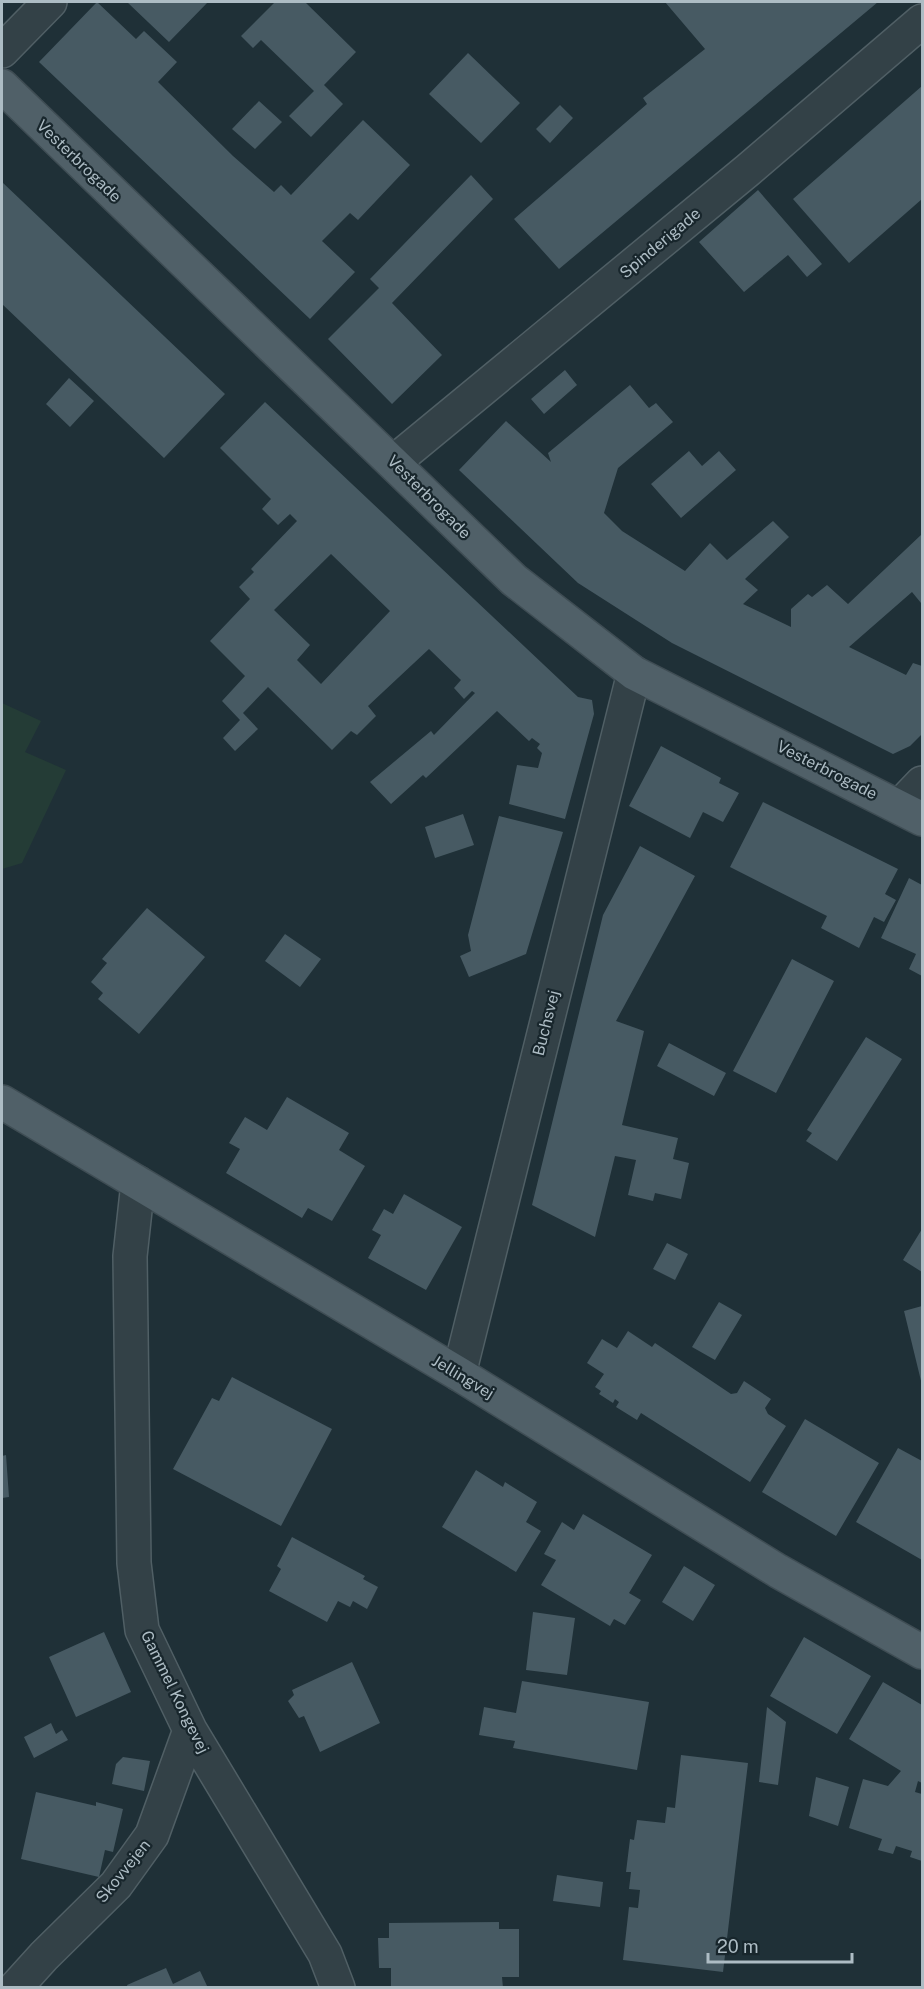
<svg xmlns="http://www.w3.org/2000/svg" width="924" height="1989" font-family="'Public Sans',sans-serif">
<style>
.green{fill:#243c36}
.building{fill:#475a63;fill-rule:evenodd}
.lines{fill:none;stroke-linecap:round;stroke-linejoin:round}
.minor-casing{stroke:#505f65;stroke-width:36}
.major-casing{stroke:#3f4d54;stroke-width:36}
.minor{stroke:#334147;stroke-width:33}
.major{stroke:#506068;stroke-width:33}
.labels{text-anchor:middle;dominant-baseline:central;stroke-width:4.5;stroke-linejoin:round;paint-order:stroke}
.street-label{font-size:16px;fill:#adbcc4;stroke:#18262c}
</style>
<rect width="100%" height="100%" fill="#1f3037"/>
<!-- green -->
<path class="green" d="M 2,703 L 41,721 L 25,752 L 66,770 L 22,863 L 2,869 Z"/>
<!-- building -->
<path class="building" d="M 97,2 L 136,39 L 144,31 L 177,62 L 158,82 L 233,156 L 274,192 L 281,185 L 291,195 L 363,120 L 410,165 L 358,220 L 350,213 L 322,241 L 355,272 L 310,319 L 39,62 Z
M 127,2 L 208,2 L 169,42 Z
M 275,2 L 305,2 L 356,52 L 324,85 L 343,104 L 311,137 L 289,116 L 314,91 L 261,40 L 253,48 L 241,36 Z
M 665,2 L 878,2 L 559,269 L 514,219 L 647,104 L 643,98 L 705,49 Z
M 468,53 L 520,103 L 481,143 L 429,94 Z
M 922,86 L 922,199 L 849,263 L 793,199 Z
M 259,101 L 282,122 L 255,149 L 232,129 Z
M 560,105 L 573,118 L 550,143 L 536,129 Z
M 471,175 L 493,199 L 392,303 L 442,355 L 392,404 L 328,339 L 379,288 L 370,279 Z
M 2,182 L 225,394 L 164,458 L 2,304 Z
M 758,190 L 822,264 L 807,277 L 788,255 L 744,292 L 699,242 Z
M 565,370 L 577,385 L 544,414 L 531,399 Z
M 69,378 L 94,401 L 70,427 L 46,404 Z
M 630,385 L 649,408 L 656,403 L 673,422 L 618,468 L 604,513 L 622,531 L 685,571 L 710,543 L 727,560 L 773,521 L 789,537 L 745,579 L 758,590 L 743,604 L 791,627 L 791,609 L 808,594 L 812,597 L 827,585 L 848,604 L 922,534 L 922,602 L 921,603 L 912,592 L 849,647 L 906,675 L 913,663 L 922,666 L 922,734 L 910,746 L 893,754 L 672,643 L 578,583 L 459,470 L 506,421 L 551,462 L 548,453 Z
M 265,402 L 578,697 L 592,700 L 594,714 L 565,819 L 509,804 L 517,765 L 538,768 L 542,753 L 537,748 L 540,744 L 532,738 L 529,741 L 497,711 L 426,778 L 423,775 L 391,804 L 370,782 L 431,731 L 434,735 L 475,693 L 472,691 L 464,699 L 454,688 L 461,680 L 429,649 L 368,706 L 376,716 L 357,735 L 351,731 L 332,750 L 268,687 L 243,713 L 258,729 L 235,751 L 223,738 L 240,720 L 222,701 L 245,676 L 210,641 L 250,599 L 239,587 L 254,572 L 251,569 L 297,521 L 290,514 L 278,525 L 262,509 L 271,499 L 220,448 ZM 331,554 L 390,611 L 321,684 L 297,660 L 310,645 L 274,610 Z
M 689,451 L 702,466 L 719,451 L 736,470 L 681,518 L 651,484 Z
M 661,746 L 721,778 L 719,783 L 739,793 L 723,822 L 703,812 L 690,838 L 629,806 Z
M 763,802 L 898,869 L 885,894 L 896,900 L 884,922 L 874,917 L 859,948 L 821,928 L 827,916 L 730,867 Z
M 463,814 L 474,845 L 435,858 L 425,827 Z
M 499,816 L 563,832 L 526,954 L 469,977 L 460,956 L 471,951 L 468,935 Z
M 640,846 L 695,876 L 616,1021 L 644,1031 L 622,1125 L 678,1138 L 673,1159 L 689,1163 L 681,1199 L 655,1193 L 653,1201 L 628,1195 L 636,1160 L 615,1156 L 595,1237 L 532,1205 L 603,915 Z
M 909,878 L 922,885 L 922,976 L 909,969 L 916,954 L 881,938 Z
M 147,908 L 205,957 L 139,1034 L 98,999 L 103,993 L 91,982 L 107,963 L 102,959 Z
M 285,934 L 321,959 L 300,987 L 265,961 Z
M 792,959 L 834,981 L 776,1093 L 733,1071 Z
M 866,1037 L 902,1059 L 837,1161 L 806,1141 L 812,1133 L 807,1130 Z
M 669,1043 L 726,1073 L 714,1096 L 657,1066 Z
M 287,1097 L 349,1133 L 339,1150 L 365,1166 L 332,1221 L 308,1208 L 302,1218 L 226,1173 L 240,1149 L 229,1143 L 245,1117 L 267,1130 Z
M 404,1194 L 462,1227 L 426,1290 L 368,1258 L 381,1235 L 372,1230 L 384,1209 L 393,1214 Z
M 922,1229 L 922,1272 L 903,1260 Z
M 667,1243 L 688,1254 L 675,1280 L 653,1269 Z
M 719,1302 L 742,1315 L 715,1360 L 692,1347 Z
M 922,1306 L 922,1385 L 904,1311 Z
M 628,1331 L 652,1347 L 655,1343 L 731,1394 L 737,1393 L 744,1381 L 771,1399 L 765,1408 L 768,1414 L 786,1426 L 750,1482 L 641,1413 L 637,1420 L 616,1407 L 619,1402 L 615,1399 L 613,1403 L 599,1394 L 601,1391 L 595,1387 L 604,1374 L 587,1363 L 602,1339 L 617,1348 Z
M 232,1377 L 332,1429 L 281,1526 L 173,1469 L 212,1398 L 219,1401 Z
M 805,1419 L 879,1463 L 836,1536 L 762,1492 Z
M 898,1448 L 922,1461 L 922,1560 L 856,1522 Z
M 6,1455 L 9,1497 L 2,1498 L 2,1456 Z
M 476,1470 L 503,1487 L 505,1482 L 537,1502 L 526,1522 L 541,1531 L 516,1572 L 442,1527 Z
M 583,1514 L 652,1555 L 629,1593 L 641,1600 L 625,1625 L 614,1619 L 610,1626 L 541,1585 L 556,1560 L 544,1554 L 562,1522 L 574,1530 Z
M 292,1537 L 365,1576 L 363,1579 L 378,1587 L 367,1609 L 353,1601 L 350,1607 L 338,1601 L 327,1622 L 269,1591 L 281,1569 L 277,1566 Z
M 684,1566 L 715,1585 L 693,1621 L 662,1602 Z
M 533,1612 L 575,1618 L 567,1675 L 526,1670 Z
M 104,1632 L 131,1692 L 76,1717 L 49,1657 Z
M 804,1637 L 871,1676 L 837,1734 L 770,1696 Z
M 352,1662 L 380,1723 L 320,1752 L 304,1716 L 299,1718 L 288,1701 L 294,1695 L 292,1690 Z
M 522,1681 L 649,1702 L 637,1770 L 513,1748 L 515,1741 L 479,1735 L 484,1707 L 516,1713 Z
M 883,1682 L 922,1705 L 922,1783 L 918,1781 L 915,1792 L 922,1794 L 922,1861 L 910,1857 L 912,1851 L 896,1846 L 893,1854 L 878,1850 L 882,1839 L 849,1828 L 863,1779 L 888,1786 L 901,1771 L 849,1739 Z
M 767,1707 L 786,1722 L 778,1785 L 759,1782 Z
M 51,1723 L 56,1734 L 62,1730 L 68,1740 L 34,1758 L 24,1737 Z
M 681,1755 L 748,1763 L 723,1972 L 623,1960 L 629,1907 L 638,1908 L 640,1890 L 629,1889 L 631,1872 L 626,1872 L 630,1839 L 634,1840 L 637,1820 L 665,1823 L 667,1807 L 675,1808 Z
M 123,1757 L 150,1761 L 144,1791 L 112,1784 L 116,1764 Z
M 816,1777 L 849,1787 L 838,1826 L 809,1816 Z
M 36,1792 L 96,1806 L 96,1802 L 123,1809 L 113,1852 L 105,1850 L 99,1877 L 21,1859 Z
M 557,1875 L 603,1882 L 600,1907 L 553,1901 Z
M 499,1922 L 499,1929 L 519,1929 L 519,1977 L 502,1977 L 503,1988 L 391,1988 L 391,1968 L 379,1968 L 378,1938 L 389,1938 L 389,1923 Z
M 166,1968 L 173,1984 L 200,1971 L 208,1988 L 128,1988 L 127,1985 Z"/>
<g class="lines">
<!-- minor casing -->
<g class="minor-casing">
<path id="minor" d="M 2,51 L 50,2
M 394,462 L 748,170 L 922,21
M 900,806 L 922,783
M 138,1183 L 130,1256 L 134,1563 L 142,1630 L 190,1730 L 325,1954 L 338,1988
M 459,1374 L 634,673
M 15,1988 L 44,1956 L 116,1885 L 152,1835 L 190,1730"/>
</g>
<!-- major casing -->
<g class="major-casing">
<path id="major" d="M 2,86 L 514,580 L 634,673 L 922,819
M 2,1102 L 459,1374 L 778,1571 L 922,1652"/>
</g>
<!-- minor -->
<use href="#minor" class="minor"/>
<!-- major -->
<use href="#major" class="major"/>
</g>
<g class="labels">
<!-- street labels -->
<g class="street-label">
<text transform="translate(79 161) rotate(44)">Vesterbrogade</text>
<text transform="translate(660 243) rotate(-40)">Spinderigade</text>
<text transform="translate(429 497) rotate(45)">Vesterbrogade</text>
<text transform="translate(827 770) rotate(27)">Vesterbrogade</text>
<text transform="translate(546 1023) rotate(-76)">Buchsvej</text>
<text transform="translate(463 1377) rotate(31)">Jellingvej</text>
<text transform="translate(175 1692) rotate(64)">Gammel Kongevej</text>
<text transform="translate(123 1871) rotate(-51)">Skovvejen</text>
</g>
</g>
<!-- border -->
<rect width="924" height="1989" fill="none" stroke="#adbcc4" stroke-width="6"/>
<!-- scale -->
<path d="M708 1953v9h144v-9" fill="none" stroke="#adbcc4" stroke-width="3"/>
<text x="717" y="1953" font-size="18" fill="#adbcc4" stroke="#18262c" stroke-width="4.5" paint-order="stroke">20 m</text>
</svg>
